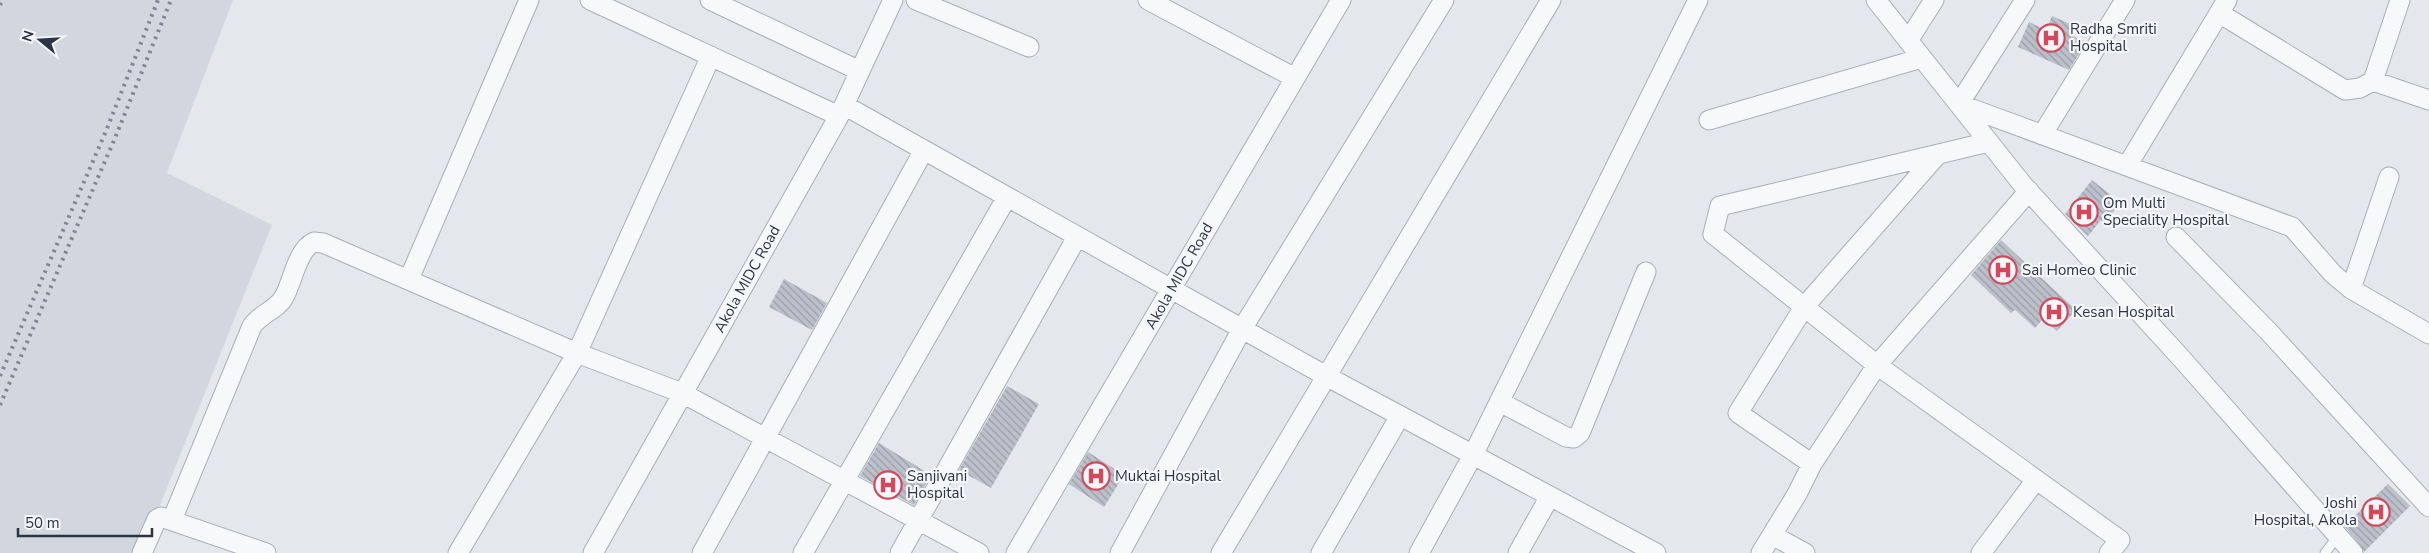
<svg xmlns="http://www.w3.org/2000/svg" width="2429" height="553" font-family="'Nunito Sans',sans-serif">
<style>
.built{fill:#d2d6de}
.building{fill:url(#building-back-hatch)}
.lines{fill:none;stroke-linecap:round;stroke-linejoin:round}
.lane-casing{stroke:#a9aeb7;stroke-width:11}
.street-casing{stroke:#a9aeb7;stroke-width:21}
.lane{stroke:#f7f8fa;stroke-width:9}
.street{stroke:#f7f8fa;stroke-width:19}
.rail{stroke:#7d8696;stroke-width:4;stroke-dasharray:2.5 5;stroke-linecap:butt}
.labels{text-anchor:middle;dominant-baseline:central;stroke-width:4.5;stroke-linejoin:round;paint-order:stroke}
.poi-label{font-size:15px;fill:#2b3445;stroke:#f4f6f9;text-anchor:start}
.street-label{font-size:15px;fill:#2b3445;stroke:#f4f6f9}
</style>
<defs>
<pattern id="building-back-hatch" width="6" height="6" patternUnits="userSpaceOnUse" patternTransform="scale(1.25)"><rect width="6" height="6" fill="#bbc0ca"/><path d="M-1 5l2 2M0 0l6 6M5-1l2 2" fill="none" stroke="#989da6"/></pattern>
</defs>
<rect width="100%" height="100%" fill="#e4e7ec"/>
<!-- built -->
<path class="built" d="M 0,0 L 233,0 L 167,173 L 272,225 L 141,553 L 0,553 Z"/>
<!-- building -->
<path class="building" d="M 2052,16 L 2077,27 L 2073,36 L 2086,42 L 2069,70 L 2018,47 L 2029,22 L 2046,30 Z
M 2092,180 L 2121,203 L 2104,223 L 2101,220 L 2088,236 L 2065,214 Z
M 2001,240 L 2076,310 L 2057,331 L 2043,319 L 2035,328 L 2015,310 L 2011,313 L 1971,275 Z
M 784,279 L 827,303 L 812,330 L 769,307 Z
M 1007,386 L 1039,404 L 991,488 L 959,470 Z
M 879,443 L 931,475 L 914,505 L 860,476 Z
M 1088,452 L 1124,475 L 1104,507 L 1069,484 Z
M 2388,484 L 2410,506 L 2364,552 L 2361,546 L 2344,526 Z"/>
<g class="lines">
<!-- lane casing -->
<g class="lane-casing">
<path id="lane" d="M 2325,553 L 2338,536"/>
</g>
<!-- street casing -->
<g class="street-casing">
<path id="street" d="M 590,0 L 839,116
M 710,0 L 860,71
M 916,0 L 1029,47
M 1148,0 L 1295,78
M 1876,0 L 2023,185 L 2182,359 L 2353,553
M 2025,0 L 1959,104 L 2292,227 L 2333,274 L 2351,289 L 2429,334
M 2400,0 L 2373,81 L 2429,100
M 2219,13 L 2345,90 L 2360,88 L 2373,81
M 1908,41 L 1934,0
M 844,105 L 1326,376 L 1656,553
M 1709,120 L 1922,58
M 2042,135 L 2125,0
M 1989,142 L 1720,206 L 1713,234 L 1877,365 L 2120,540 L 2109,553
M 2127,166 L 2227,0
M 2176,237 L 2269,332 L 2429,507
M 409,279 L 529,0
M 2351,289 L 2389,177
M 1500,402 L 1566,437 L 1574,438 L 1580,433 L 1646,272
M 1812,464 L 1738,413 L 1804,307 L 1938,154
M 172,520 L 252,326 C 260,314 278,309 284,297 C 293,281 297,250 314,242 L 323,243 L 577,353 L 711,56
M 1772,535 L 1805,553
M 142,553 L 157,519 L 161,517 L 266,553
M 458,553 L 577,353 L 682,393 L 979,553
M 593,553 L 839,116 L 893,0
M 702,553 L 924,150
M 803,553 L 1007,197
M 900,553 L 1077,237
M 1016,553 L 1341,0
M 1120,553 L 1242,329 L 1444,0
M 1221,553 L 1551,0
M 1321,553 L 1400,416
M 1419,553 L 1473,455 L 1698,0
M 1518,553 L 1550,496
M 1761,553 L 1797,494 L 1812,464 L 1877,365 L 2029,191
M 1981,553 L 2036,480"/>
</g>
<!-- lane -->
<use href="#lane" class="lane"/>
<!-- street -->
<use href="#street" class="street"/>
<!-- rail -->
<path class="rail" d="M 0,5 L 2,0
M 0,376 L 106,131 L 158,0
M 0,405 L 115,138 L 171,0"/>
</g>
<!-- icons -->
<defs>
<g id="hospital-ring" transform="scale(1.4375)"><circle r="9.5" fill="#f4f6f9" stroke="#d1495b" stroke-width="1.5"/><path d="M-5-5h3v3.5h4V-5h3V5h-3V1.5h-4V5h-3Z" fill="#d1495b"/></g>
</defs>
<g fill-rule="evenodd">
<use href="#hospital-ring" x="2051" y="38"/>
<use href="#hospital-ring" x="2084" y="212"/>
<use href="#hospital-ring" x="2003" y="270"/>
<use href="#hospital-ring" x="2054" y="312"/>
<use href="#hospital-ring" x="1096" y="476"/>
<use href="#hospital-ring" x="888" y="485"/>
<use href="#hospital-ring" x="2376" y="512"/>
</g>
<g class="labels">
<!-- poi labels -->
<g class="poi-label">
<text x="2070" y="29">Radha Smriti<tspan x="2070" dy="17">Hospital</tspan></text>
<text x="2103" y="203">Om Multi<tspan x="2103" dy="17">Speciality Hospital</tspan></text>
<text x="2022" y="270">Sai Homeo Clinic</text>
<text x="2073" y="312">Kesan Hospital</text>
<text x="907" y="476">Sanjivani<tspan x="907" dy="17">Hospital</tspan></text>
<text x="1115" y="476">Muktai Hospital</text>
<text x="2357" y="503" text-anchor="end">Joshi<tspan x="2357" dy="17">Hospital, Akola</tspan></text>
</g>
<!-- street labels -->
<g class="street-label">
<text transform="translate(1179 276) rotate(-60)">Akola MIDC Road</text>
<text transform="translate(747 279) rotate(-61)">Akola MIDC Road</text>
</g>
</g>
<!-- north arrow -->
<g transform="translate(40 40) rotate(288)" stroke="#f4f6f9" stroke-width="4" paint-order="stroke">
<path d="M0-4L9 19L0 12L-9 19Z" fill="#2b3445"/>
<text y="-8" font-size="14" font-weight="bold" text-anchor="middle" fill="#2b3445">N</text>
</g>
<!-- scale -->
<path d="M18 528v8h134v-8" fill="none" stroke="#2b3445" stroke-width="2.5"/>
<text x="25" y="528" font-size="15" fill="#2b3445" stroke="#f4f6f9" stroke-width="4" paint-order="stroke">50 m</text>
</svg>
